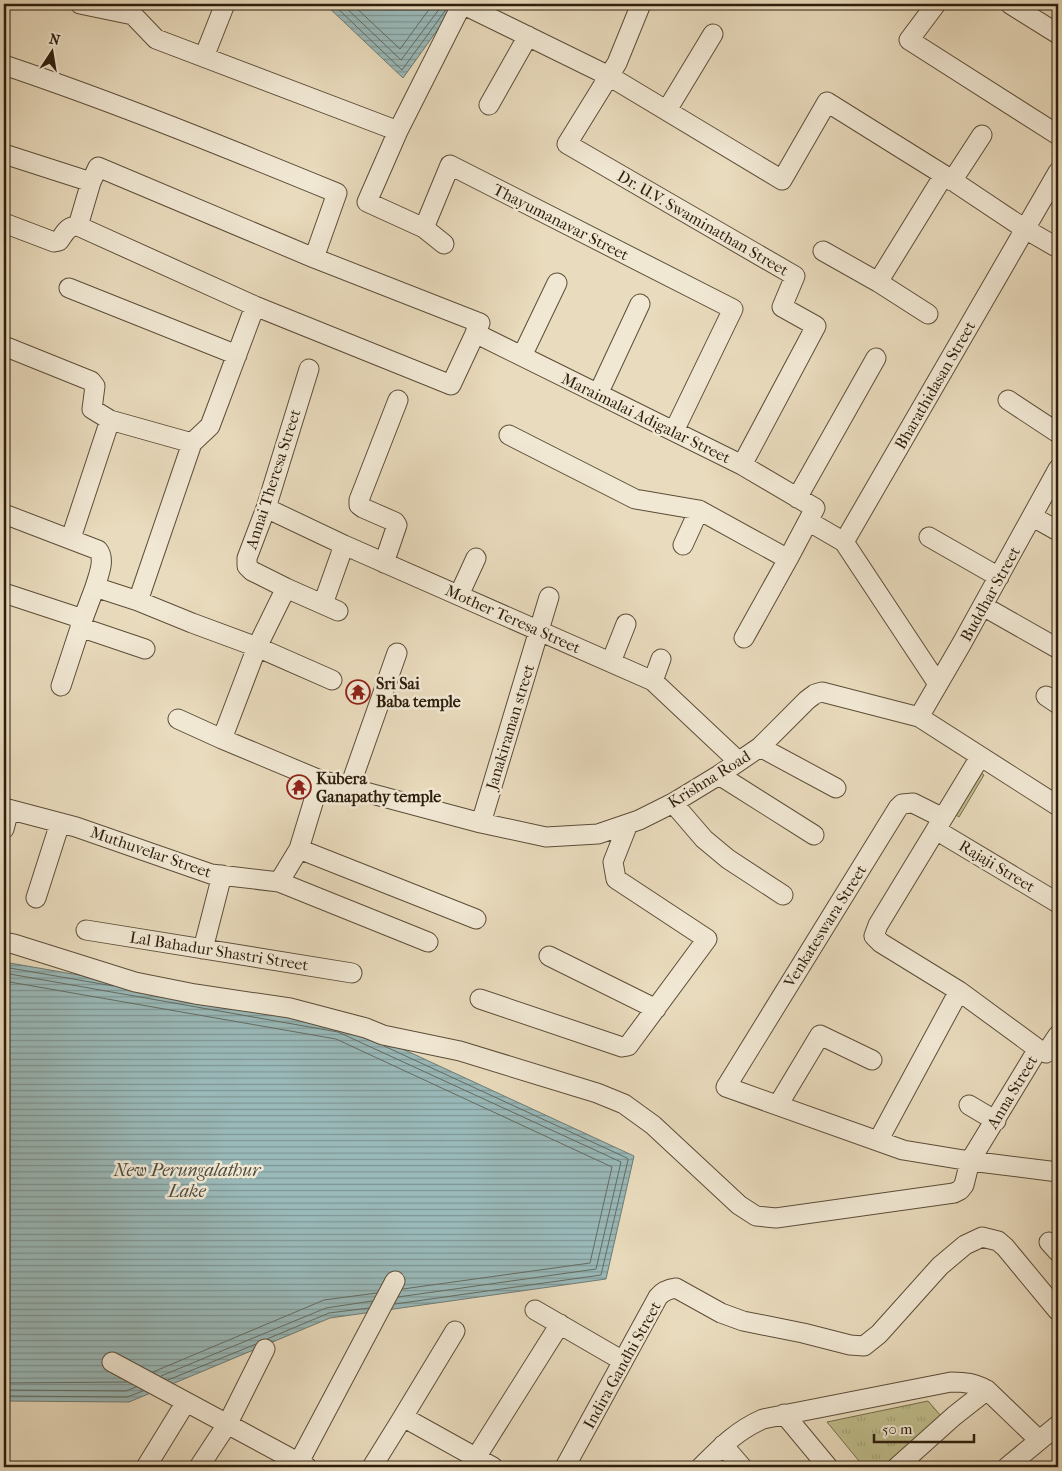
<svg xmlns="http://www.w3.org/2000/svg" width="1062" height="1471" font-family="'IM FELL French Canon',serif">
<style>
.grass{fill:#bfbd8c;stroke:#766e4c}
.park{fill:url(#park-tufts);stroke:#766e4c}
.water{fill:url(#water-rules);stroke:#6e7b74}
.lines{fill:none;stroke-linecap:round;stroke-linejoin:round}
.shore{stroke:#646c62;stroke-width:1}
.minor-casing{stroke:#5c4d38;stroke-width:21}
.minor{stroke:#f1e8d4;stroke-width:19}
.labels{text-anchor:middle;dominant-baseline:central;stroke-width:5;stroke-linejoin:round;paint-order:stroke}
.street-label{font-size:16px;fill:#2d1e0c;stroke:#f1e8d4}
.poi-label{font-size:16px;font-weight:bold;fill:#2d1e0c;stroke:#f1e8d4;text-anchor:start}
.water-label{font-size:18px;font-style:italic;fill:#4e4c40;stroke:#f1e8d4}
</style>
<defs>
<pattern id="park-tufts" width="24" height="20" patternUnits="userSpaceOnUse" patternTransform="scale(1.25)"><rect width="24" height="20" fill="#bfbd8c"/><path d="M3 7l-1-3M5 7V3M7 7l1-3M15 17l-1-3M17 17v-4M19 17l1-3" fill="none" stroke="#a4a278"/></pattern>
<pattern id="water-rules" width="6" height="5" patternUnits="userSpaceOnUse" patternTransform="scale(1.25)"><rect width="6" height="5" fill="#9ab9b9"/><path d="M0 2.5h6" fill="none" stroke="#7e9695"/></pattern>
</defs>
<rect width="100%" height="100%" fill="#e9dbbd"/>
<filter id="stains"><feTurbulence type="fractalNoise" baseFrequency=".004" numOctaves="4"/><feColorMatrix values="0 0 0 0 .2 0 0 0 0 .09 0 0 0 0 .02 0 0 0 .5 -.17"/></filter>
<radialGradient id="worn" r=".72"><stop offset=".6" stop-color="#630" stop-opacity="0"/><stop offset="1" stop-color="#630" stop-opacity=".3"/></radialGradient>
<!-- grass -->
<path class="grass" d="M 974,769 L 984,775 L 959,817 L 949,811 Z"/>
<!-- park -->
<path class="park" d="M 928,1401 L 941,1416 L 888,1467 L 864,1467 L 827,1422 Z"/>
<!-- water -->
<path class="water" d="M 325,4 L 456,4 L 403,78 Z
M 4,962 L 342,1021 L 634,1156 L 606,1279 L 330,1318 L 129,1402 L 4,1401 Z"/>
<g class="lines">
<!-- shore -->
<path class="shore" d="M 333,4 L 402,70 L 450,4
M 342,4 L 401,60 L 443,4
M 352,4 L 400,49 L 433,4
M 4,967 L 113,986
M 4,973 L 338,1032 L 621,1162 L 596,1269 L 398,1297
M 4,981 L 336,1039 L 612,1167 L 590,1263 L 403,1289
M 384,1046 L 627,1158 L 628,1160 L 601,1275 L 395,1304
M 267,1339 L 329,1313 L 369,1308
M 153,1372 L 324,1300 L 377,1293
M 161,1376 L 326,1308 L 372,1301
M 168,1380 L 256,1344
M 4,1383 L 127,1382
M 4,1390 L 126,1391 L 136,1387
M 4,1396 L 127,1397 L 143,1391"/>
<!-- minor casing -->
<g class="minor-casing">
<path id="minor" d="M 80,4 L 133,15 L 156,39 L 398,131 L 367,202 L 424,228 L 444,244
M 462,4 L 609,76 L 782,180 L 827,102 L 944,175 L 1025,229 L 1058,248
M 641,4 L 617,63 L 567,144 L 795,276 L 782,307 L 816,326 L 742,465
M 936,4 L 909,40 L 1058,135
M 1010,4 L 1058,34
M 204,57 L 225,4
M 4,65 C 117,103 227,148 337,193 L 314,258
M 489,105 L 528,36
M 667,110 L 713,34
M 398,131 L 462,4
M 4,154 L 91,182
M 952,181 L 982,135
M 4,223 L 54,242 L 59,241 C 65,233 67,226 78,226 L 255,306 L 451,385 L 480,323 L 314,258 L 98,167 L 91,182 L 78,226
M 424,228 L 450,165 L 733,309 L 674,431
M 823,251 L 878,282 L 928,314
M 878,282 L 944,175
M 69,288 L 237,355
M 255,306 L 210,426 L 192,443 L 138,601 L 192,623 L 257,647 L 222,739 L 320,780 L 481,823 L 546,837 L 598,834 L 639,820 L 673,803 L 719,775 L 760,747 L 807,700 L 815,694 L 822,692 L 919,717 L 1058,806
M 475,333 L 742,465 L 815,508 L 788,559 L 699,510 L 635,499 L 509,435
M 4,346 L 91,381 L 95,386 L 92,409 L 110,420 L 192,443
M 522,356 L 557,283
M 309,369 L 266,508 L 247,558 L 247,566 L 252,571 L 286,588 L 338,611
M 598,394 L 640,304
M 1008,400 L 1058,433
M 797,498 L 876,358
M 266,508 L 344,545 L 653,681 L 738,761
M 4,514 L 98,550 C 106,560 98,576 95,587
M 1033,517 L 1058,531
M 808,521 L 844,542 L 938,684
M 929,537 L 999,577
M 71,538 L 110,420
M 844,542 L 1058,172
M 683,545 L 699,510
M 384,563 L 397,525 L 395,522 L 363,508 L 359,505 L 359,500 L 398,400
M 286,588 L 257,647 L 332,680
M 4,593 L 83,619
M 459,595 L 476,558
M 323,604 L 344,545
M 983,606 L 1057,648
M 80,627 L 145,649
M 744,638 L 788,559
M 611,662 L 626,624
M 653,681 L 661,659
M 61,686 L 83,619 L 95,587 L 138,601
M 1046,696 L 1058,704
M 919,717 L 962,643 L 1058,469
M 178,719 L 222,739
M 760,747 L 836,788
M 980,757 L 878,925 L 874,936 L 881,943 L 959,991 L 1038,1049
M 719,775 L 814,835
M 349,789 L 397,653
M 673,803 L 704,839 L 728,859 L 783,895
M 4,808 L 76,827 L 211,874 L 279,882 L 299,849 L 320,780
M 943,818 L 913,803 L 902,804 L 898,808 L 726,1087 L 903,1150 L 970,1161 L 1058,1172
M 481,823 L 549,597
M 4,829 L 9,810
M 936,830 L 1058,903
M 299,849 L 476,919
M 279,882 L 428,942
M 36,898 L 60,823
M 86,930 L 352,973
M 4,942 L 14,944 L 135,982 L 195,994 L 290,1008 L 366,1028 L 383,1035 L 460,1051 L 597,1093 L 624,1104 L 653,1125 L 739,1205 L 756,1216 L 776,1218 L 954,1193 L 960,1190 L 964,1185 L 970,1161 L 1038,1049 L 1046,1053 L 1058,1035
M 203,949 L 222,875
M 549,956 L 656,1009
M 480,999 L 622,1047 L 628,1046 L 707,939 L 616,879 L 613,862 L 628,824
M 778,1105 L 820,1035 L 872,1060
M 969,1105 L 996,1121
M 878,1141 L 959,991
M 1049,1242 L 1058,1252
M 535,1310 L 623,1361
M 112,1362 L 307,1467
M 784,1414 L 828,1467
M 403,1417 L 455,1331
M 723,1445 L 742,1467
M 146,1467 L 186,1402
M 199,1467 L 228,1423 L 265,1349
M 294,1467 L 299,1462 L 395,1281
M 372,1467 L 403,1417 L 493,1467
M 470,1467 L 560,1324
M 565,1467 L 658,1297 C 663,1291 668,1289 676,1288 L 721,1313 L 743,1321 L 803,1333 L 850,1345 L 864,1346 L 879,1334 L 940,1266 L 965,1245 L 982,1237 L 998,1241 L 1005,1247 L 1058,1311
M 701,1467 C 721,1447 736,1431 763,1419 L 951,1382 C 965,1382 974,1383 987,1390 L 1039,1440
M 897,1467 L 954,1416 L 987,1390
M 1007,1467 L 1058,1425"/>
</g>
<!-- minor -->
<use href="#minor" class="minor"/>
</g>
<!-- icons -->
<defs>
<g id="temple-ring" transform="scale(1.25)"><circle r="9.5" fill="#f1e8d4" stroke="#8f2418" stroke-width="1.5"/><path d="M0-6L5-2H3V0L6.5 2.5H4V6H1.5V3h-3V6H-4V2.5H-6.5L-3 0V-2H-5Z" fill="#8f2418"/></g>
</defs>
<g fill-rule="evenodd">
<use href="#temple-ring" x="358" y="692"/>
<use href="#temple-ring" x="299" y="787"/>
</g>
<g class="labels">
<!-- street labels -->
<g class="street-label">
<text transform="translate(561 222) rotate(27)">Thayumanavar Street</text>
<text transform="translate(703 223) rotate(30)">Dr. U.V. Swaminathan Street</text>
<text transform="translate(935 385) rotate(-60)">Bharathidasan Street</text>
<text transform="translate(646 418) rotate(26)">Maraimalai Adigalar Street</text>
<text transform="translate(273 479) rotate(-72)">Annai Theresa Street</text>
<text transform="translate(990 594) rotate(-61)">Buddhar Street</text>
<text transform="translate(513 619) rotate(24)">Mother Teresa Street</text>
<text transform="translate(510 727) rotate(-73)">Janakiraman street</text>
<text transform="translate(709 779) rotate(-32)">Krishna Road</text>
<text transform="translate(151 852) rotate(19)">Muthuvelar Street</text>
<text transform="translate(997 866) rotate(31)">Rajaji Street</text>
<text transform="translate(825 926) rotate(-58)">Venkateswara Street</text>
<text transform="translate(219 951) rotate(9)">Lal Bahadur Shastri Street</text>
<text transform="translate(1012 1092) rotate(-59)">Anna Street</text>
<text transform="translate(622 1365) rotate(-61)">Indira Gandhi Street</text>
</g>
<!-- poi labels -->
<g class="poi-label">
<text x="376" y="683">Sri Sai<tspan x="376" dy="18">Baba temple</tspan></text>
<text x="316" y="778">Kubera<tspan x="316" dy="18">Ganapathy temple</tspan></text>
</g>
<!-- water labels -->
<g class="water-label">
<text x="187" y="1170">New Perungalathur<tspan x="187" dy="21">Lake</tspan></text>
</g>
</g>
<!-- margin -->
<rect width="1062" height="1471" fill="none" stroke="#e9dbbd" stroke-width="20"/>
<rect x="5" y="5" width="1052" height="1461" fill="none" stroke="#2d1e0c" stroke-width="2.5"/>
<rect x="10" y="10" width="1042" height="1451" fill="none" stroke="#2d1e0c"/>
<!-- north arrow -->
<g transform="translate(52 52) rotate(12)" stroke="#f1e8d4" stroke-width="4" paint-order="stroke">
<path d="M0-4L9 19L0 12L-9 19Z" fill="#2d1e0c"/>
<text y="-8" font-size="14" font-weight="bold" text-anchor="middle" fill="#2d1e0c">N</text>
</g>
<!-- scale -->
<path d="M874 1434v8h100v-8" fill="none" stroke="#2d1e0c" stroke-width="2.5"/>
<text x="882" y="1434" font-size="15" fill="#2d1e0c" stroke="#f1e8d4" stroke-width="4" paint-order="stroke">50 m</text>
<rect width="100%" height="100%" filter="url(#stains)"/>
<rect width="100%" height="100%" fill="url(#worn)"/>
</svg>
